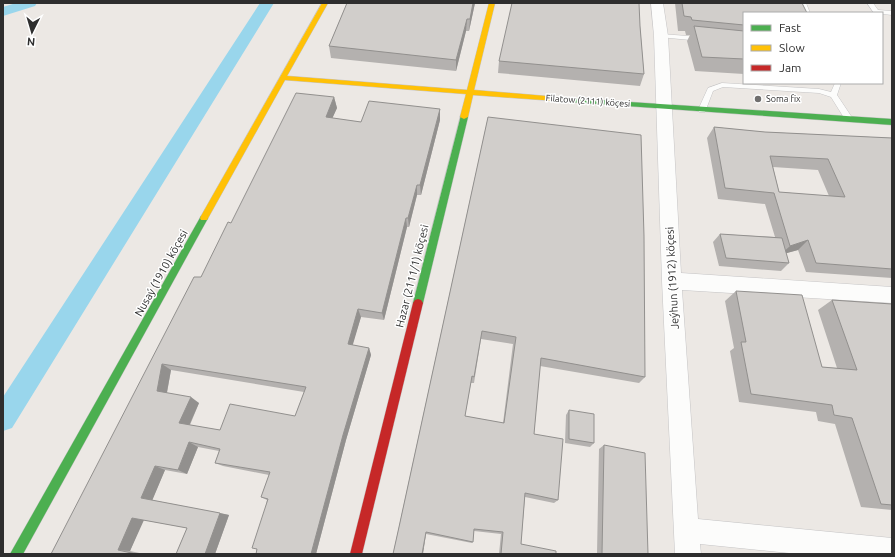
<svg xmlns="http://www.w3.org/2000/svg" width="895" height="557" font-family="Ubuntu,sans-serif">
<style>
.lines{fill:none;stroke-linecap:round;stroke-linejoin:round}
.canal{fill:#99d6ec;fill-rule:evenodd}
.lane-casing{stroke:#c5c4c5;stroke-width:1}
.street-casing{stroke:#c5c4c5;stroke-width:1}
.fast-casing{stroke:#c5c4c5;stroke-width:1}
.slow-casing{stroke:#c5c4c5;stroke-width:1}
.jam-casing{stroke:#c5c4c5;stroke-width:1}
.lane{fill:#fcfcfb;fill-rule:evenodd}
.street{fill:#fcfcfb;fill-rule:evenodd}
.fast{fill:#4caf50;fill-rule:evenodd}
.slow{fill:#ffc107;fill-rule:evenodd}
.jam{fill:#c62828;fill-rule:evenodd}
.wall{fill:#b4b1af;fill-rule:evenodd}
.shaded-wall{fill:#92908e}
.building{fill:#d1cecb;stroke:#92908e;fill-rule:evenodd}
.poi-dot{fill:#706f6e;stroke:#fff;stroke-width:1.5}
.labels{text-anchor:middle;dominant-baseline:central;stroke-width:3;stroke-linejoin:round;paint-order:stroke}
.far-poi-label{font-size:9px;fill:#2e2e2e;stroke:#fff;text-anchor:start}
.far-street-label{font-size:9px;fill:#2e2e2e;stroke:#fff}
.street-label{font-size:11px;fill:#2e2e2e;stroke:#fff}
</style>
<rect width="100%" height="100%" fill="#ece8e4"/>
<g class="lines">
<!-- canal -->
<path class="canal" d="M 16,3 L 37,3 L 35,6 L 3,16 L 3,7 Z
M 260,3 L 274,3 L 12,428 L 3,431 L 3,397 Z"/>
<!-- lane casing -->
<g class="lane-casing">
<path id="lane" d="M 800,3 L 806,3 L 810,13 L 804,13 Z
M 867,3 L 873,3 L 878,10 L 892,11 L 892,15 L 874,13 Z
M 661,34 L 701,37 L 704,39 L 701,41 L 659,37 L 659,35 Z
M 722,83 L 819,89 L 831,92 L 835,83 L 841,83 L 837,95 L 853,119 L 852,121 L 846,121 L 831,97 L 819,93 L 723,87 L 713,91 L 705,112 L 699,112 L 698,110 L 708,88 Z"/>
</g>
<!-- street casing -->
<g class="street-casing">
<path id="street" d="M 651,3 L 663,3 L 668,36 L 681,273 L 892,287 L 892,303 L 682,290 L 698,519 L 892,538 L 892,554 L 799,554 L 700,544 L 701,554 L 675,554 L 662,281 L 654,36 Z"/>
</g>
<!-- fast casing -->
<g class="fast-casing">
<path id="fast" d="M 568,98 L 892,119 L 892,125 L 570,102 L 566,100 Z
M 461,115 L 464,115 L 468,117 L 423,303 L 421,306 L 418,307 L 415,306 L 413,303 Z
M 204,215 L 207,216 L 208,218 L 207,220 L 23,554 L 10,554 L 201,216 Z"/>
</g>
<!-- slow casing -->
<g class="slow-casing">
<path id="slow" d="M 322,3 L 328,3 L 287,76 L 467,90 L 489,3 L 495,3 L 474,90 L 570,98 L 574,100 L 570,102 L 473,95 L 468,117 L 464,119 L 460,117 L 466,94 L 285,80 L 207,220 L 201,220 L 200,218 L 201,216 Z"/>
</g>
<!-- jam casing -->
<g class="jam-casing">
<path id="jam" d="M 418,299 L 421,300 L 423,303 L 362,554 L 350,554 L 413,303 L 415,300 Z"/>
</g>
<!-- lane -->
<use href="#lane" class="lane"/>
<!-- street -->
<use href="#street" class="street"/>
<!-- fast -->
<use href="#fast" class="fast"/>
<!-- slow -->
<use href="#slow" class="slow"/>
<!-- jam -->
<use href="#jam" class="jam"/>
</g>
<!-- wall -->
<path class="wall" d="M 347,3 L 475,3 L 469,31 L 466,31 L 456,71 L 331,58 L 329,46 Z
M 675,3 L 802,3 L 744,13 L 744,74 L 695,71 L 687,41 L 690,35 L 686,35 L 685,31 L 678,31 Z
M 640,26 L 644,74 L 640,86 L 498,73 L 499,61 Z
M 334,97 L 337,108 L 332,118 L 361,122 L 440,109 L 440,120 L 421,195 L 417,195 L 409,227 L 407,227 L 384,320 L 361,317 L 352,345 L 369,348 L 371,355 L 346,440 L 316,554 L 256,554 L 267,500 L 261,497 L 269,475 L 223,466 L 215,463 L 219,451 L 198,447 L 187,474 L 165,470 L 152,500 L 229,515 L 215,554 L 176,554 L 187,528 L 143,520 L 130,551 L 144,554 L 51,554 L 201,277 L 231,223 ZM 171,370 L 304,392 L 295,416 L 220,430 L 190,425 L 199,403 L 167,393 Z
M 488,117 L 645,377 L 639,383 L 540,366 L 534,434 L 558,500 L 554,503 L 525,497 L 521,544 L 556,554 L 499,554 L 501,534 L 474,531 L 473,542 L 472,543 L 426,534 L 393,554 ZM 481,339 L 513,344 L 503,423 L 465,416 L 471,383 L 474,383 Z
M 714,127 L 765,132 L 892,138 L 892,278 L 806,272 L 798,250 L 786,253 L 789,263 L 781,271 L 719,266 L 713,242 L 720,234 L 775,237 L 765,204 L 718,199 L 707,138 ZM 773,167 L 818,170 L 829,196 L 779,192 Z
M 736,291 L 822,367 L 837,368 L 818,310 L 832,300 L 892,304 L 892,510 L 861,507 L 835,424 L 818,421 L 816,412 L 739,402 L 730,351 L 734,348 L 725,301 Z
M 569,410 L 594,443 L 590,447 L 565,443 L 566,415 Z
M 604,445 L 648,554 L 597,554 L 599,449 Z"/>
<!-- shaded-wall -->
<path class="shaded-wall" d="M 473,3 L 475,3 L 469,31 L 470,19 Z
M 467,19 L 466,31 L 456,71 L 456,60 Z
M 334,97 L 337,108 L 328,128 L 326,117 Z
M 440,109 L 440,120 L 421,195 L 420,185 Z
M 417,185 L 417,195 L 409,227 L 408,218 Z
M 406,218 L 407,227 L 384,320 L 382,313 Z
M 808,240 L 798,250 L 780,255 L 790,246 Z
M 358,309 L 361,317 L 351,351 L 348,344 Z
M 369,348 L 371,355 L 346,440 L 316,554 L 311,554 L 343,435 Z
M 162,364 L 171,370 L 166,397 L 157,391 Z
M 191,397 L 199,403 L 188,428 L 179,423 Z
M 189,442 L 198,447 L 187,474 L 178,470 Z
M 155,466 L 165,470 L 152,501 L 141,498 Z
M 220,513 L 229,515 L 215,554 L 205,554 Z
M 132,518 L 144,520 L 130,551 L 118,550 Z
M 426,532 L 426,534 L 423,554 L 422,554 Z"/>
<!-- building -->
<path class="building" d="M 347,3 L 473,3 L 470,19 L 467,19 L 456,60 L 329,46 Z
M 512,3 L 639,3 L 640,26 L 644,74 L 499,61 Z
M 682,3 L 802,3 L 807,13 L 744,13 L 744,25 L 692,20 L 691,17 L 684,16 Z
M 694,26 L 744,31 L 744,59 L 702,57 Z
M 296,93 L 334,97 L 326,117 L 361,122 L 369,101 L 440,109 L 420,185 L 417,185 L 408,218 L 406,218 L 382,313 L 358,309 L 348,344 L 369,348 L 343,435 L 311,554 L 256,554 L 257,549 L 252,548 L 268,499 L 261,497 L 270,472 L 215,463 L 220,449 L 189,442 L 178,470 L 155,466 L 141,498 L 220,513 L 205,554 L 176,554 L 187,528 L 132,518 L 118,550 L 136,554 L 51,554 L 194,277 L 201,277 L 228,222 L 231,223 ZM 162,364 L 306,387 L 295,416 L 230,404 L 220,430 L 179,423 L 191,397 L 157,391 Z
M 488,117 L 641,135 L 644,236 L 645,377 L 541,358 L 534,434 L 563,439 L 558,500 L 525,493 L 521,544 L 556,551 L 556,554 L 501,554 L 503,532 L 474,529 L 473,542 L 426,532 L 422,554 L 393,554 L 399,527 ZM 482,331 L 516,337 L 504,423 L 465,416 L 472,376 L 474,377 Z
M 714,127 L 765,132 L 892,138 L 892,269 L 816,263 L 808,240 L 790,246 L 774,193 L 725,188 ZM 770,156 L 828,159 L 845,197 L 779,192 Z
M 720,234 L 782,238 L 789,263 L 726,258 Z
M 736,291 L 802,295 L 822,367 L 857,370 L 832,300 L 892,304 L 892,505 L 881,504 L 852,418 L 834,415 L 832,405 L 751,394 L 741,342 L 746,342 Z
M 569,410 L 594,414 L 594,443 L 569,439 Z
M 604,445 L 645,453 L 648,554 L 602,554 Z"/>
<!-- markers -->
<circle class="poi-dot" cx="758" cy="99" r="4"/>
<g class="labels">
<!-- far-poi labels -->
<g class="far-poi-label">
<text x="766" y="99">Soma fix</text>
</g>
<!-- far-street labels -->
<g class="far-street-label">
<text transform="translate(588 101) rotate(4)">Filatow (2111) köçesi</text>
</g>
<!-- street labels -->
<g class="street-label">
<text transform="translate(161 273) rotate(-61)">Nusaý (1910) köçesi</text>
<text transform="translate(412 276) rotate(-76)">Hazar (2111/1) köçesi</text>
<text transform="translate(672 278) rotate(-93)">Jeýhun (1912) köçesi</text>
</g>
</g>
<!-- border -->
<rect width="895" height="557" fill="none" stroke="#2e2e2e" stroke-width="8"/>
<!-- legend -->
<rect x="743" y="12" width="140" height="72" fill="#ffffff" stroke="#ababab"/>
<rect x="751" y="25" width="20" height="6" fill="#4caf50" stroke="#ababab"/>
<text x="779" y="32" font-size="12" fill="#2e2e2e">Fast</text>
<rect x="751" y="45" width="20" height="6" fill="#ffc107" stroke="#ababab"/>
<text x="779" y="52" font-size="12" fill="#2e2e2e">Slow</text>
<rect x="751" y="65" width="20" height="6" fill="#c62828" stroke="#ababab"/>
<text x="779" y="72" font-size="12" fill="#2e2e2e">Jam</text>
<!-- north arrow -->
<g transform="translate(32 32) rotate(185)" stroke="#ffffff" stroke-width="3" paint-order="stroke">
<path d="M0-3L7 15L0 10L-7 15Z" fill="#2e2e2e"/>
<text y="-6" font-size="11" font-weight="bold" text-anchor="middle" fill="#2e2e2e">N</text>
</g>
</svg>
